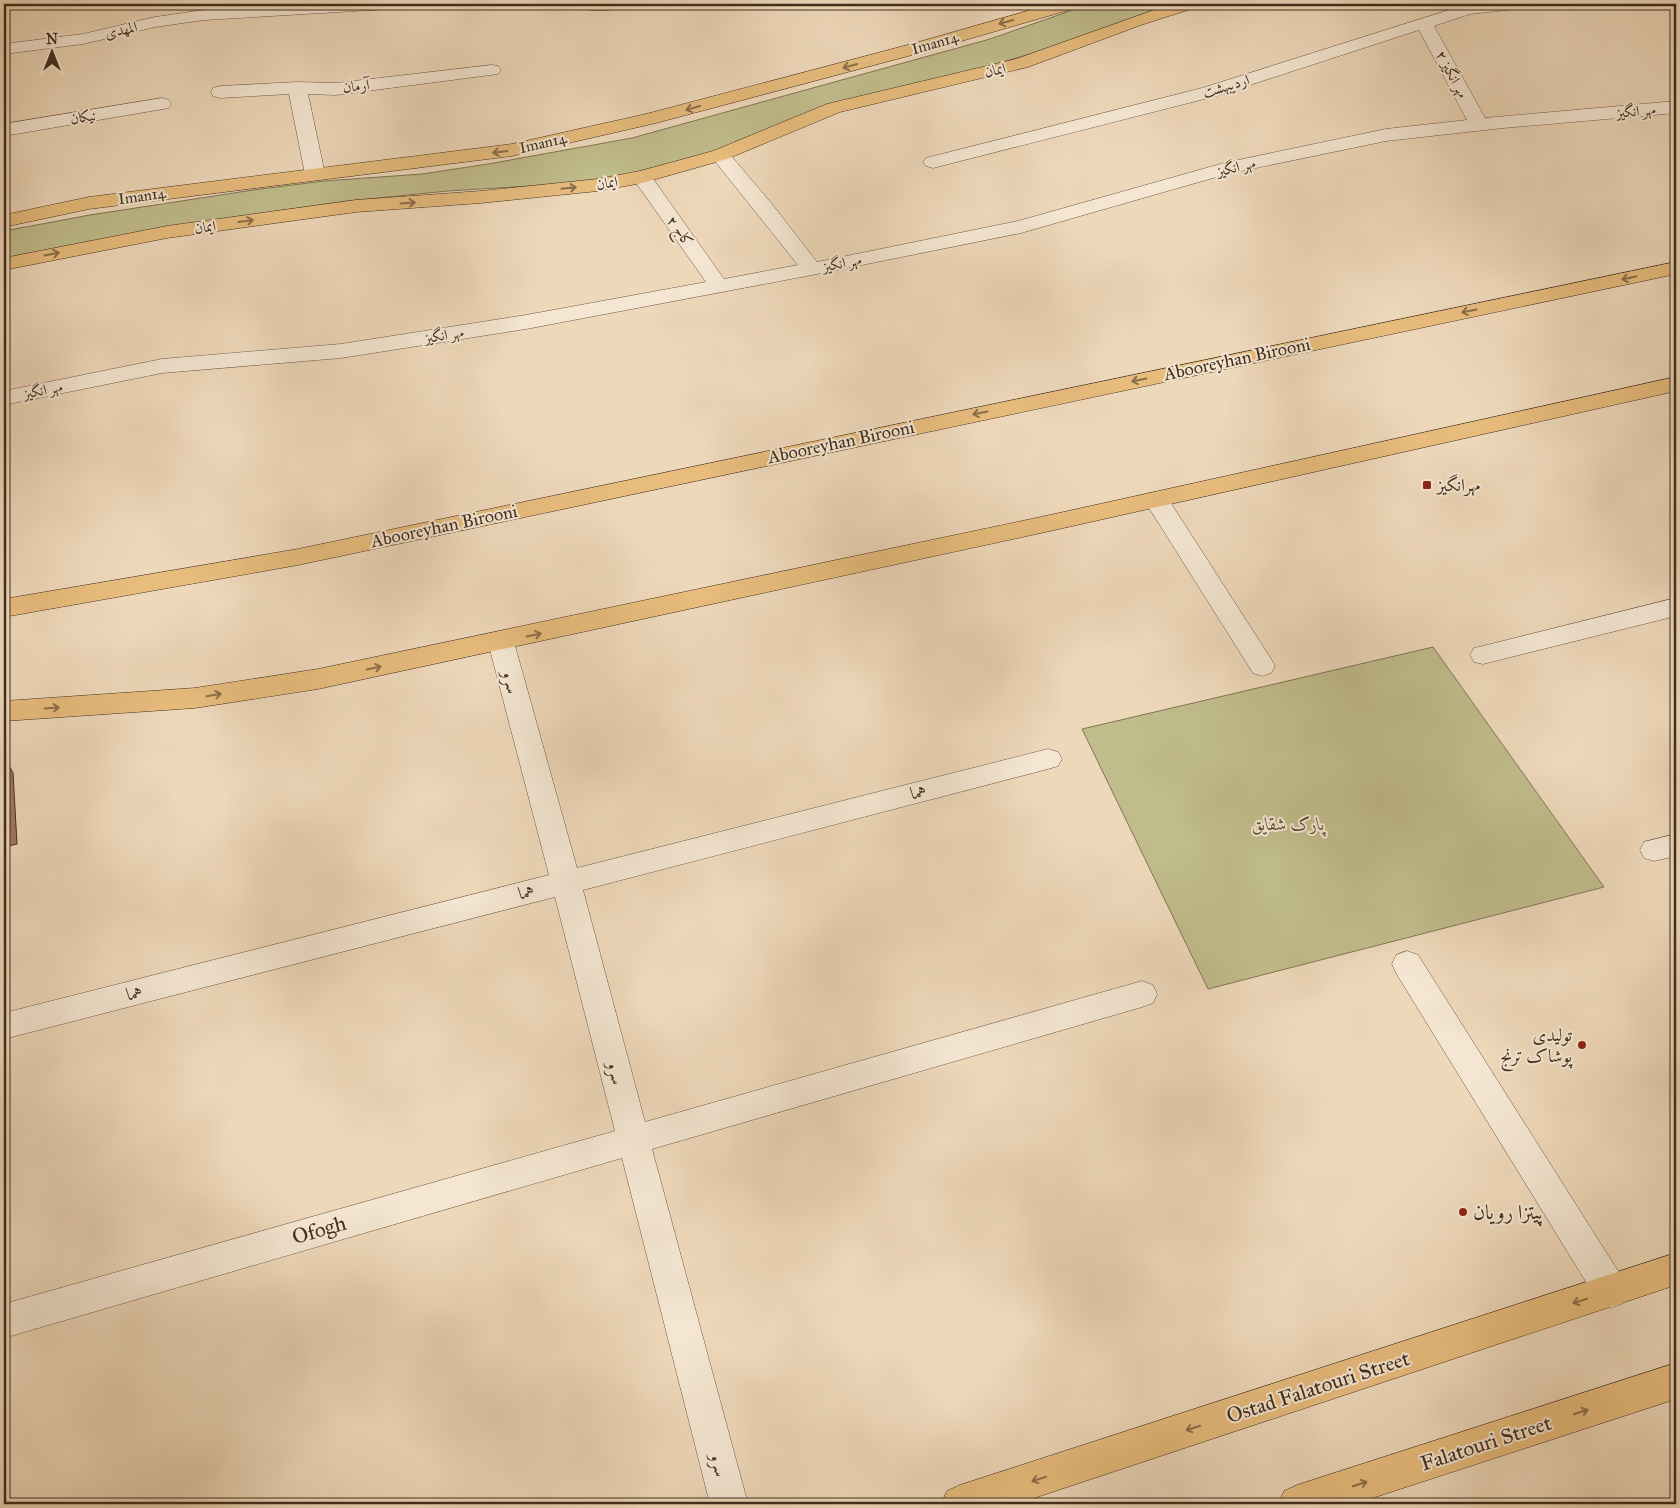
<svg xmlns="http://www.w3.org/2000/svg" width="1680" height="1508" font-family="'IM FELL Great Primer',Amiri,serif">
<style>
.green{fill:#c0bc8b;stroke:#807555}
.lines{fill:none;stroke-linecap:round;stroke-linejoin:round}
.minor-casing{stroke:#6c5846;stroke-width:1}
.major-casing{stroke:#402e1f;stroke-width:1}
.minor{fill:#f4e6d2;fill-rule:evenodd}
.major{fill:#e7bc7d;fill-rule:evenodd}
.shaded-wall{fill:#a2795f;stroke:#402e1f}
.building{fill:#e7ad88;stroke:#402e1f}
.oneway{stroke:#8b6e49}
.poi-dot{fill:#8f2418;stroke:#f4e6d2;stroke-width:2}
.labels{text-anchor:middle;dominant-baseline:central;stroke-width:4;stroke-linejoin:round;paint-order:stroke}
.far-street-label{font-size:15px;fill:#402e1f;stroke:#f4e6d2}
.street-label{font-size:18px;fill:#402e1f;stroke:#f4e6d2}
.poi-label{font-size:18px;fill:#402e1f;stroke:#f4e6d2;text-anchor:start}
.park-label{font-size:18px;font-style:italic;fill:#5a4a35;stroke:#f4e6d2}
.near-poi-label{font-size:21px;fill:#402e1f;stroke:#f4e6d2;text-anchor:start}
.near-street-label{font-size:21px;fill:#402e1f;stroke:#f4e6d2}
</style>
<rect width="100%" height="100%" fill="#eed8ba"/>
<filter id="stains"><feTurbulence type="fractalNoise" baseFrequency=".004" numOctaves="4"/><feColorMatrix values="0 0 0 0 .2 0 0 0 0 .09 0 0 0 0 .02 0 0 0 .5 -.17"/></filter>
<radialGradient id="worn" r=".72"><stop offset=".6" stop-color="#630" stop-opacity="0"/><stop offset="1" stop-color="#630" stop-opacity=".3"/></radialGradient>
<!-- green -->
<path class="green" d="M 1090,4 L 1172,4 L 1033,53 L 986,67 L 830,104 L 716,151 L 621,176 L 561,184 L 448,191 L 347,201 L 166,227 L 4,258 L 4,231 L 90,215 L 253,190 L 324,181 L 422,174 L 488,164 L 632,138 L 990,39 Z
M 1433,647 L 1604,887 L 1208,989 L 1082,729 Z"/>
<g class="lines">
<!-- minor casing -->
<g class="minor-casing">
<path id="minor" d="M 305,4 L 398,4 L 395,8 L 389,9 L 204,20 L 155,27 L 83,44 L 4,54 L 4,44 L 83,34 L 155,17 L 204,10 Z
M 574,4 L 624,4 L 621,8 C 608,11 590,11 577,8 Z
M 1468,4 L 1525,4 L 1522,8 L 1516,9 L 1470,14 L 1434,26 L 1485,118 L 1676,101 L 1676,113 L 1503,128 L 1386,141 L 1227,174 L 1021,233 L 812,275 L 526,329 L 341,358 L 162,373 L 4,405 L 4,391 L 162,359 L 341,344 L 526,315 L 706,282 L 632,177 L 635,173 L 642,171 L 649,173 L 724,279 L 798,265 L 710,155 L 713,151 L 720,149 L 727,151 L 772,204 L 817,262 L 1018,221 L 1224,163 L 1386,129 L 1467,120 L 1419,30 L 1216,96 L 933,168 L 926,166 L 923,162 L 926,158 L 1202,88 Z
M 492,65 L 498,66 L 501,70 L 498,74 L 336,95 L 308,94 L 325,174 L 322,178 L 315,180 L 308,178 L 305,174 L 289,94 L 220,98 L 213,96 L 211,92 L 213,88 L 220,86 L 297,82 L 336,83 Z
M 162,98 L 169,100 L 171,104 L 169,108 L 4,136 L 4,124 Z
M 1156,492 L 1165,494 L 1271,659 L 1275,666 L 1271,673 L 1262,676 L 1253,673 L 1144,500 L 1147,494 Z
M 1676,598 L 1676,616 L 1483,664 L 1474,662 L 1470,655 L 1474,648 L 1483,646 Z
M 501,633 L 510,635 L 514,642 L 577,868 L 1048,749 L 1058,752 L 1062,759 L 1058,766 L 1048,769 L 583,890 L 645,1122 L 1142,981 L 1153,985 L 1157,994 L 1153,1003 L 1142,1007 L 652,1149 L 748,1504 L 710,1504 L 622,1158 L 4,1338 L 4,1304 L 615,1131 L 555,897 L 4,1039 L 4,1013 L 549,875 L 488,642 L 492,635 Z
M 1676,834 L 1676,856 L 1654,861 L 1644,858 L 1640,850 L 1644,842 Z
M 1407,951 L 1418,955 L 1623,1279 L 1628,1291 L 1623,1303 L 1611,1308 L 1599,1303 L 1396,973 L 1392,964 L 1396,955 Z"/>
</g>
<!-- major casing -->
<g class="major-casing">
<path id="major" d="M 1052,4 L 1079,4 L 1076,8 L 927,51 L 656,123 L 512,156 L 89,209 L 4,227 L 4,215 L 89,197 L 512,144 L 646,114 L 915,43 Z
M 1171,4 L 1197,4 L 1194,8 L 1141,25 L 1028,67 L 840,112 L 727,159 L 642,183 L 598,191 L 481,203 L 356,212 L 167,238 L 4,270 L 4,258 L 167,226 L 356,200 L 481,191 L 598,179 L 640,171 L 713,151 L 827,104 L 1016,59 Z
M 1676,262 L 1676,274 L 298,565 L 4,617 L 4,599 L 298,549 Z
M 1676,377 L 1676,391 L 1041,533 L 318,689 L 195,708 L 4,721 L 4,701 L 195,688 L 318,669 L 1041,517 Z
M 1676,1253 L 1676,1285 L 1016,1504 L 941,1504 L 947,1491 L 960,1485 Z
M 1676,1363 L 1676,1399 L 1354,1504 L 1278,1504 L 1284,1491 L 1297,1485 Z"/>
</g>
<!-- minor -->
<use href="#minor" class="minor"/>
<!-- major -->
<use href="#major" class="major"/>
</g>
<!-- shaded-wall -->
<path class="shaded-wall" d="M 4,756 L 13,773 L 17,844 L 4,847 Z"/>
<!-- building -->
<path class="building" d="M 4,774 L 6,825 L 4,825 Z"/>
<!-- one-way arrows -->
<defs><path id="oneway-shaft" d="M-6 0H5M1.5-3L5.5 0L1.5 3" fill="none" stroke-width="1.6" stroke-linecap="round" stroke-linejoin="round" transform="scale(1.25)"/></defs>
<g class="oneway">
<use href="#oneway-shaft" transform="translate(1006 22) rotate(164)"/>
<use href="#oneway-shaft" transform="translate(850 66) rotate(165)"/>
<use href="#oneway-shaft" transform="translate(693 108) rotate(165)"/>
<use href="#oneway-shaft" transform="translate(500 152) rotate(173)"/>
<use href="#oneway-shaft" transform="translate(569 188) rotate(-6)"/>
<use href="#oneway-shaft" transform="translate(408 203) rotate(-4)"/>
<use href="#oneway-shaft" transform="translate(246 221) rotate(-8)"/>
<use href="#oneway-shaft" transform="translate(52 254) rotate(-11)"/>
<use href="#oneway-shaft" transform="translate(1629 278) rotate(168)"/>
<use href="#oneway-shaft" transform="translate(1469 311) rotate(168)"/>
<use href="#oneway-shaft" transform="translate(1139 380) rotate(168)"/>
<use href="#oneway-shaft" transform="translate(980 413) rotate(168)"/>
<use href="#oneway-shaft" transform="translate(534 635) rotate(-12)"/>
<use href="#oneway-shaft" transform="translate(374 668) rotate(-12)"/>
<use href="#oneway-shaft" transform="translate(214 695) rotate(-9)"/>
<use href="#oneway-shaft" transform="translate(52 708) rotate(-4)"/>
<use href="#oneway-shaft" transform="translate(1580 1301) rotate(162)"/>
<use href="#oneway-shaft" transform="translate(1581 1412) rotate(-18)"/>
<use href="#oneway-shaft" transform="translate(1193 1428) rotate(162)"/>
<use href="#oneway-shaft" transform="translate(1039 1479) rotate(162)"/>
<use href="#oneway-shaft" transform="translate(1360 1484) rotate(-18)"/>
</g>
<!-- markers -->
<g class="poi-dot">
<rect x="1422" y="480" width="10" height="10" rx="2.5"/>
<circle cx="1582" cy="1045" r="5"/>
<circle cx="1463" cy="1212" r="5"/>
</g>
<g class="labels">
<!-- far-street labels -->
<g class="far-street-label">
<text transform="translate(121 30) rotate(-13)">المهدی</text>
<text transform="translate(935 43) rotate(-16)">Iman14</text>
<text transform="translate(995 70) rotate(-13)">ایمان</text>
<text transform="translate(1452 74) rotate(62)">مهر انگیز ۲</text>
<text transform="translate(356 86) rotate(-7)">آرمان</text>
<text transform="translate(1226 86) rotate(-17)">اردیبهشت</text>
<text transform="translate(1636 111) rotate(-5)">مهر انگیز</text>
<text transform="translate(83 117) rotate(-9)">نیکان</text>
<text transform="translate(543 143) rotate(-13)">Iman14</text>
<text transform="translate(1236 167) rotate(-13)">مهر انگیز</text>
<text transform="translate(607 183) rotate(-9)">ایمان</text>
<text transform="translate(142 196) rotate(-8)">Iman14</text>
<text transform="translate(205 227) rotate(-8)">ایمان</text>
<text transform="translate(680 231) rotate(55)">کاج ۲</text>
<text transform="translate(842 263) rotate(-11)">مهر انگیز</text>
<text transform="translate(444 335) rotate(-9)">مهر انگیز</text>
<text transform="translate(43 390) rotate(-11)">مهر انگیز</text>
</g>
<!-- street labels -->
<g class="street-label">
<text transform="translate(1237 359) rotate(-12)">Abooreyhan Birooni</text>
<text transform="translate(841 442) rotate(-12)">Abooreyhan Birooni</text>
<text transform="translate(444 526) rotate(-12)">Abooreyhan Birooni</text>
<text transform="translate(511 682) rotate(75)">سرو</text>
<text transform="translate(918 792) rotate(-14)">هما</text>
<text transform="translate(526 892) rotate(-14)">هما</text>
<text transform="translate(134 993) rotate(-14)">هما</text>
<text transform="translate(616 1073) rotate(75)">سرو</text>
<text transform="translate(719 1465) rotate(75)">سرو</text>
</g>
<!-- poi labels -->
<g class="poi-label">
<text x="1437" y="485">مهرانگیز</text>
<text x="1572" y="1035" text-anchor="end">تولیدی<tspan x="1572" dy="21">پوشاک ترنج</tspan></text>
</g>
<!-- park labels -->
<g class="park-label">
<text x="1288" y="824">پارک شقایق</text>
</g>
<!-- near-poi labels -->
<g class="near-poi-label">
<text x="1473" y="1212">پیتزا رویان</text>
</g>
<!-- near-street labels -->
<g class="near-street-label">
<text transform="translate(319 1230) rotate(-16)">Ofogh</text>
<text transform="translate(1318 1387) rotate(-18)">Ostad Falatouri Street</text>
<text transform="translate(1486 1443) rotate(-18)">Falatouri Street</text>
</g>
</g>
<!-- margin -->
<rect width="1680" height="1508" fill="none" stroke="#eed8ba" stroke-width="20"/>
<rect x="5" y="5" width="1670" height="1498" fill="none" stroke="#402e1f" stroke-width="2.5"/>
<rect x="10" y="10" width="1660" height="1488" fill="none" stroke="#402e1f"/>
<!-- north arrow -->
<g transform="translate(52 52)" stroke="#f4e6d2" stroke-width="4" paint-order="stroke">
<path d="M0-4L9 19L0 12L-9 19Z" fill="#402e1f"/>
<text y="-8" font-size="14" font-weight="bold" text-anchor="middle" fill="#402e1f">N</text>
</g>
<rect width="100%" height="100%" filter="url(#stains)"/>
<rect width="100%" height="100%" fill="url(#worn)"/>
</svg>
